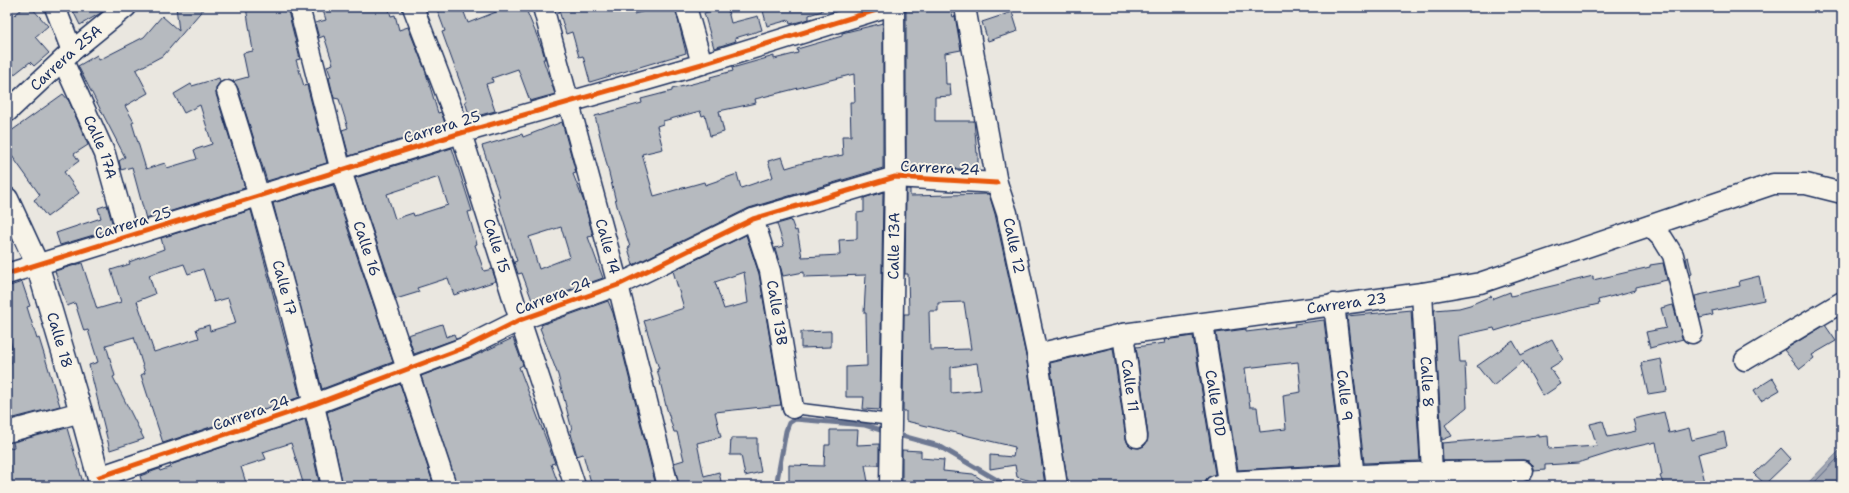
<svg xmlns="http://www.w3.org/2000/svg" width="1849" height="493" font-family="'Shantell Sans',sans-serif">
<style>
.water{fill:#a3a8b4;stroke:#6d7892}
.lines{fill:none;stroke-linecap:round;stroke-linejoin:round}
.shore{stroke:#515f80;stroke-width:1}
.stream{stroke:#6d7892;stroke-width:5}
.building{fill:#b6babf;stroke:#1b2f5e;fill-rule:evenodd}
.service-casing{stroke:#1b2f5e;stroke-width:13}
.minor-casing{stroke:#1b2f5e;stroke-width:23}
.secondary-casing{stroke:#1b2f5e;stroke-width:25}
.service{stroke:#f7f3e8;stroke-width:10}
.minor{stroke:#f7f3e8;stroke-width:20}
.secondary{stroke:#f7f3e8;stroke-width:22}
.cycleway-casing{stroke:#f7f3e8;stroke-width:8}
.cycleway{stroke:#e8590c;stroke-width:5}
.labels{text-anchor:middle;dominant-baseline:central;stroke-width:4;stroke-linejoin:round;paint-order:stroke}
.street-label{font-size:15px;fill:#1b2f5e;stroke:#f7f3e8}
</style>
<rect width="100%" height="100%" fill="#eae7e0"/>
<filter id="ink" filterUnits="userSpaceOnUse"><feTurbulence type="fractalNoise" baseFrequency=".025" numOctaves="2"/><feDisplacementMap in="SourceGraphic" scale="8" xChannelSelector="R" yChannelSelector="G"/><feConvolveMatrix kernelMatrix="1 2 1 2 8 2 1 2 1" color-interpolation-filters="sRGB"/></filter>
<g filter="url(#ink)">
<!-- water -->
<path class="water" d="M 1842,448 L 1842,486 L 1806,486 L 1806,485 Z"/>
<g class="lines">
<!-- shore -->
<path class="shore" d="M 1811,486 L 1842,454"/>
<!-- stream -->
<path class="stream" d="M 895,434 L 939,446 L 1007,486
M 776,486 L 786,431 L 789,423 L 795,419 L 865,425 L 887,432"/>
</g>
<!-- building -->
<path class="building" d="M 7,7 L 15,15 L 24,7 L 31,7 L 48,26 L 35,37 L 49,53 L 34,66 L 30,62 L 7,80 Z
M 71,7 L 108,7 L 99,14 L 80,25 Z
M 176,7 L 205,7 L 164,55 L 136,70 L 148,93 L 125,106 L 134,122 L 132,123 L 146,169 L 165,163 L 167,168 L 197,159 L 194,150 L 212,144 L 200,105 L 184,113 L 174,94 L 191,84 L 192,86 L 219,78 L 220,82 L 216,88 L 216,94 L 245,188 L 146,219 L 132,167 L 121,170 L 119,161 L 125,157 L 78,66 L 97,55 L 99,60 L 144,37 L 162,16 L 179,31 Z
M 246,7 L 287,7 L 300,59 L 296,60 L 304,86 L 307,85 L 327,163 L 267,181 L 238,88 L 233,81 L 248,77 L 243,53 L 253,51 Z
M 322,7 L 388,7 L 391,16 L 395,15 L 399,30 L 408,27 L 425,70 L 438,113 L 441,112 L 446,126 L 349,156 L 342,130 L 348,128 L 339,99 L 334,98 L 329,78 L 331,77 L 327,66 L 333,64 L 324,36 L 319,38 L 315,23 L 326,20 Z
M 436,7 L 462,7 L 468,23 L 496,12 L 494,7 L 525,7 L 542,48 L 545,59 L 543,59 L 555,94 L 530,101 L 518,69 L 492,78 L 493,82 L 486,84 L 495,111 L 470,118 L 465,101 L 467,101 L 442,32 L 445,31 Z
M 558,7 L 632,7 L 634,14 L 660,7 L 675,7 L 686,53 L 590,82 L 583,56 L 579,57 L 572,32 L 566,34 Z
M 727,7 L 731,23 L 758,16 L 762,30 L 735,38 L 736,41 L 714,48 L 704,13 Z
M 762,7 L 822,7 L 822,11 L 809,15 L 809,19 L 806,20 L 790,24 L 789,20 L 767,26 Z
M 906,7 L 950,7 L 953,17 L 955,16 L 961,50 L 945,53 L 946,84 L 950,84 L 951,96 L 935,97 L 935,121 L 974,121 L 977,153 L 978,153 L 978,170 L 906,166 Z
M 1012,12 L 1018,31 L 988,41 L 982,22 Z
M 883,23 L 883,168 L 749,208 L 633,265 L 628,248 L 630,247 L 617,206 L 595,116 L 642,103 L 641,99 L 672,91 L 672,89 L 711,79 L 710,77 L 733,71 L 732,68 L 774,56 L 774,59 L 798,53 L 797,49 L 842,36 L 842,33 ZM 854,74 L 855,102 L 850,102 L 851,136 L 842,136 L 843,155 L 806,162 L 786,168 L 782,157 L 768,161 L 773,177 L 741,188 L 737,174 L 705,185 L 704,182 L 654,196 L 642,154 L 663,149 L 657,126 L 663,124 L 663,121 L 700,111 L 702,116 L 705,115 L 710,136 L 724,132 L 719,111 L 756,103 L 755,99 Z
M 63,94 L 69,101 L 88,145 L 74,154 L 79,161 L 64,172 L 79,193 L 47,217 L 34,200 L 40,195 L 7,149 L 7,134 Z
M 562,122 L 576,173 L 573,174 L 584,202 L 593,236 L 588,237 L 603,278 L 533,303 L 522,273 L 518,274 L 514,262 L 517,261 L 497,198 L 500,197 L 482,146 L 522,134 L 523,137 ZM 561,227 L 570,257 L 539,269 L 529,237 Z
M 452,148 L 472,211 L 468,212 L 477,244 L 475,245 L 484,271 L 492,269 L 496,281 L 454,295 L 448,278 L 417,288 L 419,292 L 396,299 L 355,178 ZM 439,177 L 448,205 L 414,216 L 413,213 L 395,219 L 387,194 Z
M 333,185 L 393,362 L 322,389 L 273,203 Z
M 906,189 L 910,189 L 910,196 L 989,194 L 995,214 L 1026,356 L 1045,485 L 1017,477 L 1015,465 L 990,469 L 990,455 L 1013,457 L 1015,447 L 906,421 L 906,411 L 903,411 L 904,314 L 909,314 L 908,274 L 905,274 ZM 964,302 L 971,349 L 930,350 L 929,311 L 938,311 L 938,303 ZM 977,363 L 981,390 L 951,393 L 951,367 Z
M 883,192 L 880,410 L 863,409 L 864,397 L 846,397 L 846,367 L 867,366 L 866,313 L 864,313 L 866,275 L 804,277 L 804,272 L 783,276 L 775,248 L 784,246 L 777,224 L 791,220 L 795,231 L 797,230 L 802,257 L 840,255 L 839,240 L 857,239 L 857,213 L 864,212 L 864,198 Z
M 107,205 L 114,229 L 60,245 L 56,233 L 101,218 L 98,208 Z
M 251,210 L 300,397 L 163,443 L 141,375 L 145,373 L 134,337 L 106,345 L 115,376 L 113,377 L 144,439 L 110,450 L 89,365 L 98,362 L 88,330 L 84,331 L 75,303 L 67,306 L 55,271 L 82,263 L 97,309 L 121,302 L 111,270 L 130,264 L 129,262 L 164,249 L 161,238 ZM 184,264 L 188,274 L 203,269 L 214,302 L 228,298 L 236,323 L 210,331 L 209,325 L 196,329 L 199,338 L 154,352 L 137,301 L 155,294 L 149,275 Z
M 746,235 L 759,274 L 781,405 L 715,412 L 721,437 L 697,443 L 704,476 L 719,472 L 722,486 L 679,486 L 674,463 L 684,460 L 677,432 L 674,432 L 666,406 L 657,369 L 659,369 L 644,321 L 684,308 L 673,271 ZM 744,272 L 748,303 L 724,309 L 715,282 Z
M 1688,257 L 1692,274 L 1690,275 L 1686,258 Z
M 1663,263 L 1667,280 L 1636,287 L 1636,290 L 1598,300 L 1599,304 L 1521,322 L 1521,323 L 1495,331 L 1494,328 L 1458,336 L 1460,363 L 1465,363 L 1467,407 L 1445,425 L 1452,436 L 1442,440 L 1434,310 L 1459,308 L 1470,305 L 1491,296 L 1492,299 L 1510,292 L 1511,296 L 1593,276 L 1593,280 L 1650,267 L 1650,265 Z
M 1759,276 L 1764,300 L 1712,311 L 1713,315 L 1700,318 L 1695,296 L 1740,286 L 1739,281 Z
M 22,282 L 30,306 L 27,307 L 37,339 L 39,338 L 60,406 L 10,419 L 7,409 L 7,364 L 11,363 L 7,349 L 12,347 L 7,330 L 7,287 Z
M 608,301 L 613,313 L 656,486 L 592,486 L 583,454 L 577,456 L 570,430 L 572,430 L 558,375 L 540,328 L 542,327 L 541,325 Z
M 1673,305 L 1683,339 L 1650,348 L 1646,332 L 1666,328 L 1661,308 Z
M 1411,310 L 1420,461 L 1364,463 L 1347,316 Z
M 1324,320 L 1341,464 L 1238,470 L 1216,333 L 1246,329 L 1246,332 L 1295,326 L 1294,324 ZM 1298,362 L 1301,392 L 1283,395 L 1286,429 L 1260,432 L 1257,407 L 1250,407 L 1245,368 Z
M 442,324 L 446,337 L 454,334 L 456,339 L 414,354 L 408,335 Z
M 1825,325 L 1836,341 L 1812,355 L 1814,358 L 1800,369 L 1784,350 Z
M 831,331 L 831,347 L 801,348 L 801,332 Z
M 1193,336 L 1215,474 L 1207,478 L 1204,484 L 1197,486 L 1068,486 L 1050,363 L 1113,348 L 1126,439 L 1128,444 L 1132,447 L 1139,448 L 1144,446 L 1147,442 L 1148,435 L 1136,347 L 1165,343 L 1164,340 Z
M 513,338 L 523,365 L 519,367 L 555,463 L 551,464 L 559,486 L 457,486 L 421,376 L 470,358 Z
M 1552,339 L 1563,360 L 1550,368 L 1561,384 L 1543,396 L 1523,361 L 1493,386 L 1477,366 L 1513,341 L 1521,355 Z
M 1661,359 L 1667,391 L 1648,394 L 1641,363 Z
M 1773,378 L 1780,390 L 1761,401 L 1754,390 Z
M 400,384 L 434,486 L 343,486 L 327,412 Z
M 1664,412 L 1669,433 L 1689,428 L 1692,440 L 1724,432 L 1727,446 L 1698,454 L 1706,486 L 1664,486 L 1660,476 L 1662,475 L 1656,442 L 1616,451 L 1578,463 L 1545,465 L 1545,470 L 1534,471 L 1533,466 L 1529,461 L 1523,460 L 1443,461 L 1442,443 L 1539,435 L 1539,437 L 1548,436 L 1549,449 L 1597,446 L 1590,424 L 1603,421 L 1608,437 L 1636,431 L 1633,419 Z
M 305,419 L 320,486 L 304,486 L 291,443 L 263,452 L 266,459 L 241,467 L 247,486 L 143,486 L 140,476 L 159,469 L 160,471 L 171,467 L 170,465 Z
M 67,428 L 84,486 L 7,486 L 7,449 L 14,447 L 13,442 Z
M 830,430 L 858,430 L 857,445 L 879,444 L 879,465 L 865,465 L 868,482 L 847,486 L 789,486 L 789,465 L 824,466 L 825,445 L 830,445 Z
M 731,438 L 757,438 L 757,451 L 761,472 L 745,476 L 741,455 L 730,455 Z
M 1781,448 L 1791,459 L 1765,484 L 1754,474 Z
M 902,450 L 921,451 L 921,458 L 944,460 L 943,471 L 973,474 L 992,486 L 902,486 Z
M 1502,483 L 1503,486 L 1370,486 L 1449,483 Z"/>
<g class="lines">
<!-- service casing -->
<g class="service-casing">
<path id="service" d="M 793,408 L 891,420"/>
</g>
<!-- minor casing -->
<g class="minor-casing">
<g id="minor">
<path d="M 55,7 L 72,51"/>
<path id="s1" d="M 299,7 L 341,171 L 446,486"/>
<path id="s2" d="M 413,7 L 461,133 L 520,320 L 575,486"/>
<path id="s3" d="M 543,7 L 618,285 L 668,486"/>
<path d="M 686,7 L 702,64"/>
<path id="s4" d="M 965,7 L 997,183 L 1007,213 L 1037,354 L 1057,486"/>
<path id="s5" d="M 63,61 L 105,154 L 128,237"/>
<path id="s6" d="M 227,91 C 268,221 304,353 332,486"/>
<path id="s7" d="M 7,112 L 72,51 L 126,7"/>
<path id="s8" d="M 753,219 L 770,271 L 793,408"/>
<path d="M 1650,226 L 1663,239 L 1673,255 L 1692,333"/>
<path d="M 7,274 L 461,133 L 702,64 L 886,7"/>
<path id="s9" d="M 1422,293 L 1432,471"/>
<path id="s10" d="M 1334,304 L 1355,486"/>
<path id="s11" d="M 1203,324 L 1228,482"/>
<path id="s12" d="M 1123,334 L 1137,437"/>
<path id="s13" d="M 1037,354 L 1123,334 L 1422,293 L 1480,283 L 1773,184 L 1806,184 L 1842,193"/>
<path d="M 1745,360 L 1842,302"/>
<path d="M 7,432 L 81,412"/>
<path d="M 99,477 L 315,404 L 466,347 L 520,320 L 618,285 L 753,219 L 895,177 L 997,183"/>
<path id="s14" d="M 890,486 L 895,177 L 894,7"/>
<path d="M 1215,486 L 1228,482 C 1326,476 1424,471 1523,471"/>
</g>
</g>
<!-- secondary casing -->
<g class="secondary-casing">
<g id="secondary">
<path id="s15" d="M 7,199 L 37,264 L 81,412 L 101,486"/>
</g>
</g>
<!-- service -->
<use href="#service" class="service"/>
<!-- minor -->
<use href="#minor" class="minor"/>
<!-- secondary -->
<use href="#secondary" class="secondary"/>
<!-- cycleway casing -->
<g class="cycleway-casing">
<path id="cycleway" d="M 7,274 L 461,133 L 702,64 L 886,7
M 99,477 L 315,404 L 466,347 L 520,320 L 618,285 L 753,219 L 895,177 L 997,183"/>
</g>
<!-- cycleway -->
<use href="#cycleway" class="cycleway"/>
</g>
</g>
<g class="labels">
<!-- street labels -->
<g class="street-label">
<text stroke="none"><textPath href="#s7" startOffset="80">Carrera 25A</textPath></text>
<text transform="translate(442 127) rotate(-17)">Carrera 25</text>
<text stroke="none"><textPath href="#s5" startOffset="94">Calle 17A</textPath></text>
<text transform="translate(940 168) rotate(3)">Carrera 24</text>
<text transform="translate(133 223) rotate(-17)">Carrera 25</text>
<text stroke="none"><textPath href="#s2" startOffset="253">Calle 15</textPath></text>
<text stroke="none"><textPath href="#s3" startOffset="248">Calle 14</textPath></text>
<text stroke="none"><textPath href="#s4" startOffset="244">Calle 12</textPath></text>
<text stroke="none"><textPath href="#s14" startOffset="240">Calle 13A</textPath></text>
<text stroke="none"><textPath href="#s1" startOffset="251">Calle 16</textPath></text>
<text stroke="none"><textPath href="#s6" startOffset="205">Calle 17</textPath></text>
<text transform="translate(553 296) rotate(-21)">Carrera 24</text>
<text stroke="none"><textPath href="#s13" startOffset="314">Carrera 23</textPath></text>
<text stroke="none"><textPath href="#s8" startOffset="97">Calle 13B</textPath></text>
<text stroke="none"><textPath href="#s15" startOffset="151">Calle 18</textPath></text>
<text stroke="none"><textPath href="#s9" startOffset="89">Calle 8</textPath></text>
<text stroke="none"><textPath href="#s12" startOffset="52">Calle 11</textPath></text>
<text stroke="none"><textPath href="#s10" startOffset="92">Calle 9</textPath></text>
<text stroke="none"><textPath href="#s11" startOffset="80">Calle 10D</textPath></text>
<text transform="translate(251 413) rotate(-19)">Carrera 24</text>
</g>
</g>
<!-- margin -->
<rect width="1849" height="493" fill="none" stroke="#f7f3e8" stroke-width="24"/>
<rect x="12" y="12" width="1825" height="469" fill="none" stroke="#1b2f5e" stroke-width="1.5" filter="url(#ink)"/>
</svg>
